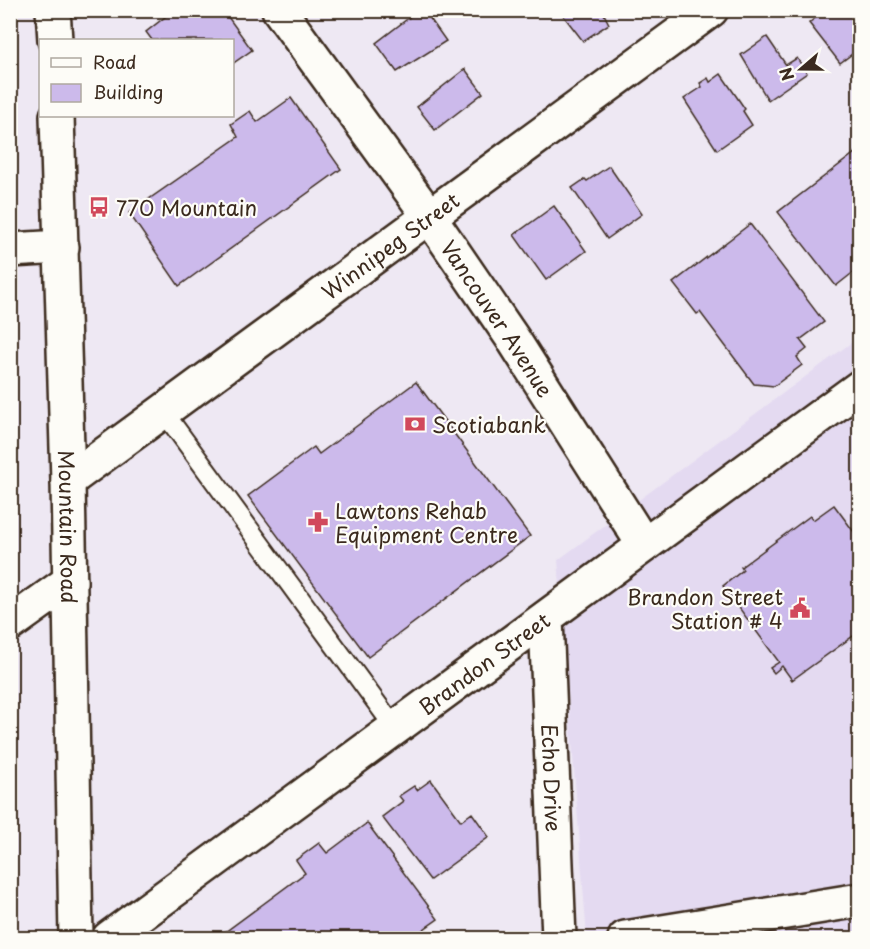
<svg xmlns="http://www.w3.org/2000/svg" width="870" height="949" font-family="'Playpen Sans',sans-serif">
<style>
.built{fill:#e4daf1}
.building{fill:#ccbaeb;stroke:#3b2a1e;stroke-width:1.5}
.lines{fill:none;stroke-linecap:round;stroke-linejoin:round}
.lane-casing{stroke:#3b2a1e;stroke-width:22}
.street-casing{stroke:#3b2a1e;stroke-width:38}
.primary-casing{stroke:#3b2a1e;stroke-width:38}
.lane{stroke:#fdfcf7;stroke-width:18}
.street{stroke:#fdfcf7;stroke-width:33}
.primary{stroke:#fdfcf7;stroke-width:33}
.labels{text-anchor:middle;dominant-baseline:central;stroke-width:4.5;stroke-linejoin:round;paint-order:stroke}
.poi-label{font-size:21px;fill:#3b2a1e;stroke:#fdfcf7;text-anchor:start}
.street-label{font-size:21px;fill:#3b2a1e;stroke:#fdfcf7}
</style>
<rect width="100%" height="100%" fill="#eee8f3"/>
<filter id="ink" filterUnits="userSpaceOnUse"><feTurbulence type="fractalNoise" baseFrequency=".0167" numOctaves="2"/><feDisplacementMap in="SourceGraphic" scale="12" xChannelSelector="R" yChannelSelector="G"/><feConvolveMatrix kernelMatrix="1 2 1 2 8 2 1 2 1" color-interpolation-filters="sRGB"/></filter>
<g filter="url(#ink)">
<!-- built -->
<path class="built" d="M 859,337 L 859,938 L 587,938 L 558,560 Z"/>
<!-- building -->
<path class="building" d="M 174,10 L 223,10 L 252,50 L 232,64 L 232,40 L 152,40 L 146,32 Z
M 419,10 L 424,10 L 446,41 L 397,72 L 376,43 Z
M 559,10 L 602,10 L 609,24 L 583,41 Z
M 825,10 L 850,10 L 860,22 L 860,31 L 855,35 L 860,41 L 860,48 L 840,63 L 809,23 Z
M 767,37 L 786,65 L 797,58 L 807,73 L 768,100 L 741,55 Z
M 465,69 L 483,93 L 435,130 L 417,107 Z
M 721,74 L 745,109 L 743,111 L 752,125 L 717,150 L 684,99 L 702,87 L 700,83 L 708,78 L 710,82 Z
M 291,98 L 341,169 L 179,286 L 129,213 L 238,137 L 231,124 L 250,111 L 257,122 Z
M 860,149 L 860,267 L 836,286 L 778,212 Z
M 609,166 L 642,214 L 607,239 L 572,188 L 585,179 L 587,181 Z
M 554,206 L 586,251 L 546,280 L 514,235 Z
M 750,224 L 824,322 L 800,340 L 807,349 L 797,357 L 802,365 L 774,386 L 754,384 L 700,312 L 697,314 L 673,283 Z
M 416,382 L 530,536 L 368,657 L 248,496 L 314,447 L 319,454 Z
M 834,505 L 860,540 L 860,631 L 792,680 L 782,666 L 774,673 L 770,668 L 779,662 L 723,586 L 743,570 L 741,567 L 810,516 L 813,520 Z
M 431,780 L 461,821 L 472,813 L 489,837 L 430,880 L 382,817 L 403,801 L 399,796 L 414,786 L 417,790 Z
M 367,823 L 438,919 L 411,938 L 217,938 L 305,873 L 296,860 L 319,843 L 327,853 Z"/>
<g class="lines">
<!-- lane casing -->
<g class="lane-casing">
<path id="lane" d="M 163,411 L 395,728"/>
</g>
<!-- street casing -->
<g class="street-casing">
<g id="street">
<path id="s1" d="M 279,10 L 429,216 L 513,339 L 644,545"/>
<path d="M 10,250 L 62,247"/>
<path id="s2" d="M 68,481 L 711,10"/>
<path id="s3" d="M 546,618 L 559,938"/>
<path d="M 10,624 L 70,581"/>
<path id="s4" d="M 109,938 L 860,387"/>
<path d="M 625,938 L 860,900"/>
</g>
</g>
<!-- primary casing -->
<g class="primary-casing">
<g id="primary">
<path d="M 53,10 L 55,40"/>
<path id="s5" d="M 57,116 L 68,481 L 76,938"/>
</g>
</g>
<!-- lane -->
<use href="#lane" class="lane"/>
<!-- street -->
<use href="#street" class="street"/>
<!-- primary -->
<use href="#primary" class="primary"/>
</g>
</g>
<!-- icons -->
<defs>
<g id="bus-bare" transform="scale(1.62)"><path d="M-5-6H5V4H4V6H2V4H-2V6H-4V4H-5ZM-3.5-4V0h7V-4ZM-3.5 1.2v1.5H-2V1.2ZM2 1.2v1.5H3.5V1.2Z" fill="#d1495b" stroke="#fdfcf7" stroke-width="2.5" paint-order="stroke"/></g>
<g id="bank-bare" transform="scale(1.62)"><path d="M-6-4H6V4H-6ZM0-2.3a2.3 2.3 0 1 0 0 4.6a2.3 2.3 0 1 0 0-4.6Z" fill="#d1495b" stroke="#fdfcf7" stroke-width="2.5" paint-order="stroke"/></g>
<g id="pharmacy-bare" transform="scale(1.62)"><path d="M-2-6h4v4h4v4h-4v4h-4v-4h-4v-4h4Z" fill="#d1495b" stroke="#fdfcf7" stroke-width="2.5" paint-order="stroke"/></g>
<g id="civic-bare" transform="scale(1.62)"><path d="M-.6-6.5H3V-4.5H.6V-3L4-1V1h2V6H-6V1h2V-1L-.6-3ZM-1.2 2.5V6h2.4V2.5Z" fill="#d1495b" stroke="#fdfcf7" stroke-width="2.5" paint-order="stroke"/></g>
</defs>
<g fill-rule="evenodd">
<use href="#bus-bare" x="99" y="207"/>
<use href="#bank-bare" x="415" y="424"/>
<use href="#pharmacy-bare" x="318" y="522"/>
<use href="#civic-bare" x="800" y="608"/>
</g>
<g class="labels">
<!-- poi labels -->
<g class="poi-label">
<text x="116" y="207">770 Mountain</text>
<text x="432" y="424">Scotiabank</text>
<text x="335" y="510">Lawtons Rehab<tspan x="335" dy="24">Equipment Centre</tspan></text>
<text x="783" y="596" text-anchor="end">Brandon Street<tspan x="783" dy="24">Station # 4</tspan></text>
</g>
<!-- street labels -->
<g class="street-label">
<text stroke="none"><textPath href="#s2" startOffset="399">Winnipeg Street</textPath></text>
<text stroke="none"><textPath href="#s1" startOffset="378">Vancouver Avenue</textPath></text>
<text stroke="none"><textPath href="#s5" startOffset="411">Mountain Road</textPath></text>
<text stroke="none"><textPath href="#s4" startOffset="465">Brandon Street</textPath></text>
<text stroke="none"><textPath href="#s3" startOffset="160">Echo Drive</textPath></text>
</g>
</g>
<!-- margin -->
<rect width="870" height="949" fill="none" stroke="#fdfcf7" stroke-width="36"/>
<rect x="18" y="18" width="834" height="913" fill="none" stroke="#3b2a1e" stroke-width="2" filter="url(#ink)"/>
<!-- legend -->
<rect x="39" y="39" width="195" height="78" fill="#fdfcf7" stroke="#afa8a0" stroke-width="1.5"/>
<rect x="51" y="58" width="30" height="9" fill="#fdfcf7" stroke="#afa8a0" stroke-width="1.5"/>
<text x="93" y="69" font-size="18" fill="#3b2a1e">Road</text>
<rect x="51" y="84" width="30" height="18" fill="#ccbaeb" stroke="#afa8a0" stroke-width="1.5"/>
<text x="93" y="99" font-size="18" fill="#3b2a1e">Building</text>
<!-- north arrow -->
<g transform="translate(801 69) rotate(250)" stroke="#fdfcf7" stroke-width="4.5" paint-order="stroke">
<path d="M0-4.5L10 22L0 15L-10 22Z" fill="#3b2a1e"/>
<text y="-9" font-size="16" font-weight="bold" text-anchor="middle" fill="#3b2a1e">N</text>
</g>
</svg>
